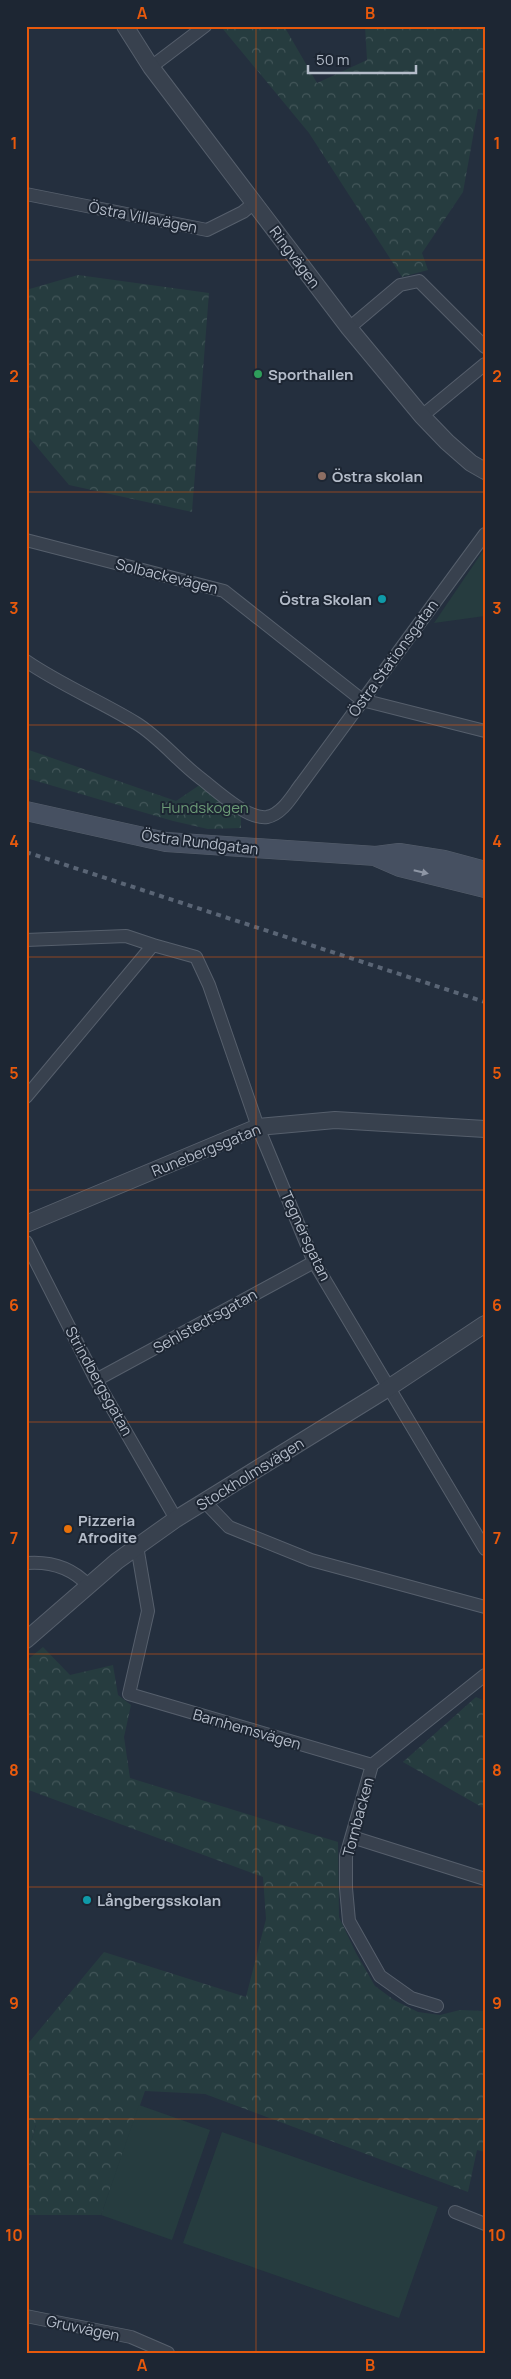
<svg xmlns="http://www.w3.org/2000/svg" width="511" height="2379" font-family="Manrope,sans-serif">
<style>
.grass{fill:url(#grass-tufts)}
.forest{fill:url(#forest-crowns)}
.park{fill:#263c3f}
.lines{fill:none;stroke-linecap:round;stroke-linejoin:round}
.minor-casing{stroke:#565f6c;stroke-width:14}
.tertiary-casing{stroke:#565f6c;stroke-width:18}
.secondary-casing{stroke:#565f6c;stroke-width:20}
.minor{stroke:#38414e;stroke-width:12}
.tertiary{stroke:#38414e;stroke-width:16}
.secondary{stroke:#465061;stroke-width:19}
.rail{stroke:#5a6575;stroke-width:4;stroke-dasharray:5 5;stroke-linecap:butt}
.oneway{fill:#8e96a5}
.grid{fill:none;stroke:#e8590c;stroke-width:1;stroke-opacity:0.55}
.leisure-dot{fill:#2e9e5b;stroke:#1d2633;stroke-width:2}
.education-dot{fill:#8d6e63;stroke:#1d2633;stroke-width:2}
.culture-dot{fill:#0f9aa8;stroke:#1d2633;stroke-width:2}
.food-dot{fill:#e8710a;stroke:#1d2633;stroke-width:2}
.labels{text-anchor:middle;dominant-baseline:central;stroke-width:4;stroke-linejoin:round;paint-order:stroke}
.street-label{font-size:15px;fill:#b4bcc9;stroke:#1d2633}
.poi-label{font-size:15px;font-weight:bold;fill:#b4bcc9;stroke:#1d2633;text-anchor:start}
.park-label{font-size:15px;fill:#6b9a76;stroke:#1d2633}
.neatline{fill:none;stroke:#e8590c;stroke-width:2}
.grid-label{font-size:16px;text-anchor:middle;font-weight:bold;fill:#e8590c}
</style>
<defs>
<pattern id="grass-tufts" width="24" height="20" patternUnits="userSpaceOnUse" patternTransform="scale(1.25)"><rect width="24" height="20" fill="#263c3f"/><path d="M3 7l-1-3M5 7V3M7 7l1-3M15 17l-1-3M17 17v-4M19 17l1-3" fill="none" stroke="#435659"/></pattern>
<pattern id="forest-crowns" width="20" height="18" patternUnits="userSpaceOnUse" patternTransform="scale(1.25)"><rect width="20" height="18" fill="#263c3f"/><path d="M2 6a3 3 0 1 1 6 0M12 15a3 3 0 1 1 6 0" fill="none" stroke="#435659"/></pattern>
</defs>
<rect width="100%" height="100%" fill="#242f3e"/>
<!-- grass -->
<path class="grass" d="M 26,2122 L 36,2124 L 26,2160 Z"/>
<!-- forest -->
<path class="forest" d="M 224,26 L 284,26 L 317,83 L 367,60 L 365,26 L 485,26 L 485,110 L 478,109 L 463,192 L 422,253 L 428,270 L 402,277 L 309,133 L 222,28 Z
M 78,275 L 209,293 L 192,512 L 69,485 L 26,434 L 26,290 Z
M 26,749 L 176,801 L 204,782 L 241,804 L 241,828 L 208,829 L 173,821 L 26,778 Z
M 43,1647 L 70,1675 L 113,1665 L 118,1695 L 131,1705 L 124,1737 L 130,1778 L 338,1842 L 339,1917 L 356,1953 L 375,1986 L 394,2000 L 418,2012 L 440,2015 L 460,2010 L 485,2011 L 485,2152 L 477,2150 L 468,2192 L 205,2094 L 145,2091 L 101,2215 L 26,2215 L 26,2160 L 36,2125 L 26,2122 L 26,2046 L 104,1952 L 246,1997 L 266,1919 L 263,1877 L 26,1789 L 26,1661 Z
M 476,1697 L 485,1701 L 485,1809 L 403,1762 Z"/>
<!-- park -->
<path class="park" d="M 485,548 L 485,616 L 434,623 Z
M 139,2105 L 210,2130 L 172,2240 L 101,2215 Z
M 222,2132 L 438,2207 L 399,2318 L 183,2243 Z"/>
<g class="lines">
<!-- minor casing -->
<g class="minor-casing">
<path id="minor" d="M 151,67 L 205,26
M 26,194 L 207,230 L 243,212 L 254,203
M 349,328 L 400,285 L 419,281 L 485,347
M 422,416 L 485,364
M 26,540 L 224,591 L 362,700 L 485,731
M 26,661 C 61,685 100,701 136,723 C 159,737 178,761 199,777 C 215,789 247,820 267,817 C 283,814 293,794 302,783 L 485,534
M 26,940 L 126,936 L 153,945
M 26,1097 L 153,945 L 196,957 L 209,985 L 258,1127 L 314,1262 L 485,1549
M 26,1242 L 96,1380 L 176,1519
M 96,1380 L 314,1262
M 205,1502 L 229,1527 L 311,1560 L 485,1607
M 137,1546 L 148,1611 L 129,1694 L 372,1765 L 485,1675
M 26,1563 C 50,1561 71,1567 88,1585
M 372,1765 L 346,1856 L 346,1888 L 349,1921 L 380,1976 L 411,1998 L 437,2006
M 352,1837 L 485,1879
M 455,2212 L 485,2224
M 26,2316 L 131,2337 L 168,2353"/>
</g>
<!-- tertiary casing -->
<g class="tertiary-casing">
<path id="tertiary" d="M 125,26 L 151,67 L 349,328 L 422,416 L 447,442 L 471,463 L 485,471
M 26,1224 L 258,1127 L 335,1120 L 485,1129
M 26,1640 L 117,1561 L 176,1519 L 390,1387 L 485,1324"/>
</g>
<!-- secondary casing -->
<g class="secondary-casing">
<path id="secondary" d="M 26,811 L 166,842 L 376,856 L 399,853 L 444,860 L 485,871
M 377,857 L 400,867 L 485,888"/>
</g>
<!-- minor -->
<use href="#minor" class="minor"/>
<!-- tertiary -->
<use href="#tertiary" class="tertiary"/>
<!-- secondary -->
<use href="#secondary" class="secondary"/>
<!-- rail -->
<path class="rail" d="M 26,852 L 485,1002"/>
</g>
<!-- one-way arrows -->
<defs><path id="oneway-solid" d="M-6-.8H1V-3.2L6.5 0L1 3.2V.8H-6Z" transform="scale(1.25)"/></defs>
<use class="oneway" href="#oneway-solid" transform="translate(421 872) rotate(13)"/>
<!-- grid -->
<path class="grid" d="M 256,26 L 256,2353M 26,260 L 485,260M 26,492 L 485,492M 26,725 L 485,725M 26,957 L 485,957M 26,1190 L 485,1190M 26,1422 L 485,1422M 26,1654 L 485,1654M 26,1887 L 485,1887M 26,2119 L 485,2119"/>
<!-- markers -->
<circle class="leisure-dot" cx="258" cy="374" r="5"/>
<circle class="education-dot" cx="322" cy="476" r="5"/>
<g class="culture-dot">
<circle cx="382" cy="599" r="5"/>
<circle cx="87" cy="1900" r="5"/>
</g>
<circle class="food-dot" cx="68" cy="1529" r="5"/>
<g class="labels">
<!-- street labels -->
<g class="street-label">
<text transform="translate(143 217) rotate(11)">Östra Villavägen</text>
<text transform="translate(295 257) rotate(53)">Ringvägen</text>
<text transform="translate(167 576) rotate(14)">Solbackevägen</text>
<text transform="translate(393 658) rotate(-54)">Östra Stationsgatan</text>
<text transform="translate(200 842) rotate(7)">Östra Rundgatan</text>
<text transform="translate(206 1150) rotate(-22)">Runebergsgatan</text>
<text transform="translate(306 1236) rotate(65)">Tegnérsgatan</text>
<text transform="translate(205 1321) rotate(-29)">Sehlstedtsgatan</text>
<text transform="translate(99 1381) rotate(61)">Strindbergsgatan</text>
<text transform="translate(250 1474) rotate(-32)">Stockholmsvägen</text>
<text transform="translate(247 1729) rotate(16)">Barnhemsvägen</text>
<text transform="translate(358 1817) rotate(-75)">Tornbacken</text>
<text transform="translate(83 2328) rotate(12)">Gruvvägen</text>
</g>
<!-- poi labels -->
<g class="poi-label">
<text x="268" y="374">Sporthallen</text>
<text x="332" y="476">Östra skolan</text>
<text x="372" y="599" text-anchor="end">Östra Skolan</text>
<text x="78" y="1520">Pizzeria<tspan x="78" dy="17">Afrodite</tspan></text>
<text x="97" y="1900">Långbergsskolan</text>
</g>
<!-- park labels -->
<g class="park-label">
<text x="205" y="807">Hundskogen</text>
</g>
</g>
<!-- border -->
<rect width="511" height="2379" fill="none" stroke="#1d2633" stroke-width="55"/>
<!-- scale -->
<path d="M308 65v8h108v-8" fill="none" stroke="#b4bcc9" stroke-width="2.5"/>
<text x="316" y="65" font-size="15" fill="#b4bcc9" stroke="#1d2633" stroke-width="4" paint-order="stroke">50 m</text>
<rect x="28" y="28" width="456" height="2324" class="neatline"/>
<g class="grid-label">
<text x="142" y="19">A</text>
<text x="370" y="19">B</text>
<text x="14" y="149">1</text>
<text x="497" y="149">1</text>
<text x="14" y="382">2</text>
<text x="497" y="382">2</text>
<text x="14" y="614">3</text>
<text x="497" y="614">3</text>
<text x="14" y="847">4</text>
<text x="497" y="847">4</text>
<text x="14" y="1079">5</text>
<text x="497" y="1079">5</text>
<text x="14" y="1311">6</text>
<text x="497" y="1311">6</text>
<text x="14" y="1544">7</text>
<text x="497" y="1544">7</text>
<text x="14" y="1776">8</text>
<text x="497" y="1776">8</text>
<text x="14" y="2009">9</text>
<text x="497" y="2009">9</text>
<text x="14" y="2241">10</text>
<text x="497" y="2241">10</text>
<text x="142" y="2371">A</text>
<text x="370" y="2371">B</text>
</g>
</svg>
